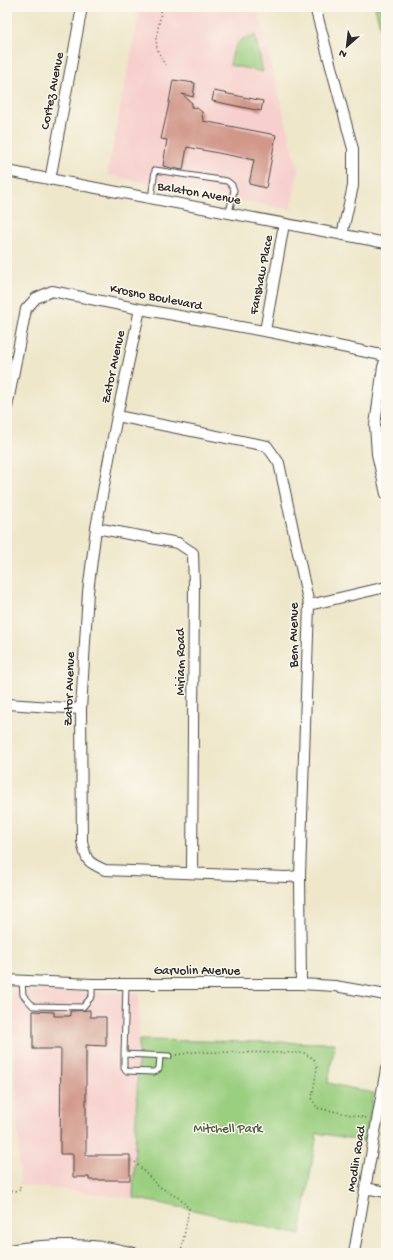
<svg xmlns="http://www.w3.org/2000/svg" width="393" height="1260" font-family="'Gochi Hand',sans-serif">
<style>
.built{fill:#f7d0cd}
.green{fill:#9bcf80;stroke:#637d56}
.building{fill:#d1988a}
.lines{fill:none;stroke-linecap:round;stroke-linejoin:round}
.service-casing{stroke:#484743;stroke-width:7}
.minor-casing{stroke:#484743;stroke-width:12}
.path{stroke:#484743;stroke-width:1.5;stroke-dasharray:1 3;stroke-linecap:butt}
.service{stroke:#fff;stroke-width:5}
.minor{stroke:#fff;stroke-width:10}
.labels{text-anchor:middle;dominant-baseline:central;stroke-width:3;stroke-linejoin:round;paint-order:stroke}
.street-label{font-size:13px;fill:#2b2b2b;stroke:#fbf7ec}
.park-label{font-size:13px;fill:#4d5c44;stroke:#fbf7ec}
</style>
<rect width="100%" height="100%" fill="#fbf7ec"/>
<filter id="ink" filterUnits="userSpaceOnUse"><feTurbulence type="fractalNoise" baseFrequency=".025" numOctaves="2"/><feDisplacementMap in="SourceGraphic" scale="8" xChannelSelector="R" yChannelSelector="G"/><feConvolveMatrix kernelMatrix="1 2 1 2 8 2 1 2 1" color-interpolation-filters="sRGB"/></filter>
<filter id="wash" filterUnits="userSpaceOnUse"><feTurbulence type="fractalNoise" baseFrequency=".012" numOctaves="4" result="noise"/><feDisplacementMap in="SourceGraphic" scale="16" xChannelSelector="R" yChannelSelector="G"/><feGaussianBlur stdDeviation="0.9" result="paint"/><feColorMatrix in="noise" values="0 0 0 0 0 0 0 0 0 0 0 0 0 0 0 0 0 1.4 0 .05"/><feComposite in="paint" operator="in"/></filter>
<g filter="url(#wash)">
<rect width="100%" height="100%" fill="#eee7ca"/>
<!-- built -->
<path class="built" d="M 140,7 L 257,7 L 298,170 L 291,210 L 107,175 Z
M 12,991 L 139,993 L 139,1040 L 133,1198 L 20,1185 Z"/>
<!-- green -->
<path class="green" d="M 375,7 L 386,7 L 386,49 Z
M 255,35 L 263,72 L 230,65 C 233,47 236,39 255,35 Z
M 139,1040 L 335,1043 L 328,1083 L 374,1093 L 365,1141 L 317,1133 L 300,1235 L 189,1209 L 133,1198 Z"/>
<g id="blocks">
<!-- building -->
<path class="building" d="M 173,80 L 195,83 L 193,97 L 182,94 L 192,103 L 191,107 L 197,108 L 202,112 L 203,121 L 276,135 L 266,188 L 249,184 L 254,160 L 187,147 L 183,170 L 163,166 L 167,140 L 161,139 L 168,108 Z
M 214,91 L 263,101 L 261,111 L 212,101 Z
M 90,1010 L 90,1017 L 106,1017 L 106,1046 L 86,1045 L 86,1155 L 130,1155 L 130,1180 L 89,1180 L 89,1177 L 73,1177 L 73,1154 L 60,1154 L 61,1049 L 33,1049 L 33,1011 L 54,1012 L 54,1016 L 70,1016 L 70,1011 Z"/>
</g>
</g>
<g filter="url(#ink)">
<use href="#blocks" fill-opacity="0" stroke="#484743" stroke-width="1"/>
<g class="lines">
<!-- service casing -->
<g class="service-casing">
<path id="service" d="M 151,199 L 155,170 L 227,181 L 232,185 L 234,190 L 229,213
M 22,981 L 23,995 L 33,1006 L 83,1007 L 92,996 L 92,984
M 126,984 L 124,1054 L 169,1056
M 124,1054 L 124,1068 L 126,1071 L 154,1072 L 159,1069 L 160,1056"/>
</g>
<!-- minor casing -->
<g class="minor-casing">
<path id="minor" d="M 315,7 L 353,149 L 353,186 L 342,235
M 7,171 L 386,243
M 50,180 L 82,7
M 140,309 L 117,416 L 96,528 L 88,592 L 81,709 L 82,841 C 86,861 87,862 105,870 L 286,877 L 300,876
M 265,331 L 284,224
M 386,358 L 383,367 L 375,425 L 377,454 L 386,494
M 7,407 L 26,309 L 36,298 L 52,291 L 140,309 L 275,333 L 386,356
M 117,416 L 267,446 L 279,463 L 309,605 L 300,876 L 301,984
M 96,528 L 178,543 L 193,553 L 194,585 L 192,872
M 309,605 L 386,587
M 7,704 L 81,709
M 7,980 L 92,984 L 301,984 L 335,986 L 386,995
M 365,1188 L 386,1192
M 7,1250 C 39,1245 71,1243 103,1247 C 114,1248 124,1251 134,1253
M 354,1253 L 386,1069"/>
</g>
<!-- path -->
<path class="path" d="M 162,7 L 156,39 L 157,49 L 165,65
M 176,1055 L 194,1052 L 304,1053 L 314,1059 L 317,1068 L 312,1098 L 317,1108 L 367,1118
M 135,1162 L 158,1186 L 182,1200 L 189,1209 L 181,1253
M 7,1192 L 20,1190 L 20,1185"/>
<!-- service -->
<use href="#service" class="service"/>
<!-- minor -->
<use href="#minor" class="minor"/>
</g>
</g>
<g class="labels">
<!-- street labels -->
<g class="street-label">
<text transform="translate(53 91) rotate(-79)">Cortez Avenue</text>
<text transform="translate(199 194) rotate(10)">Balaton Avenue</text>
<text transform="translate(262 275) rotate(-79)">Fanshaw Place</text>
<text transform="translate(156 298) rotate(11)">Krosno Boulevard</text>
<text transform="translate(114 367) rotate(-78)">Zator Avenue</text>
<text transform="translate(294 635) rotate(-90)">Bem Avenue</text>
<text transform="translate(181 662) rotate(-90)">Miriam Road</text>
<text transform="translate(70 689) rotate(-88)">Zator Avenue</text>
<text x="197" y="971">Garvolin Avenue</text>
<text transform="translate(357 1159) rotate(-81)">Modlin Road</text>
</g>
<!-- park labels -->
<g class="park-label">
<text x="228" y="1129">Mitchell Park</text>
</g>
</g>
<!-- margin -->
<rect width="393" height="1260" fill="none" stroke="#fbf7ec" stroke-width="24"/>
<!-- north arrow -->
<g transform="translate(347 46) rotate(208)" stroke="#fbf7ec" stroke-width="3" paint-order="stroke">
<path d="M0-3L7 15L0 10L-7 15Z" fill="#2b2b2b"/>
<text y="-6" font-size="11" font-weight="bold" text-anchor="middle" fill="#2b2b2b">N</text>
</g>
</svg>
